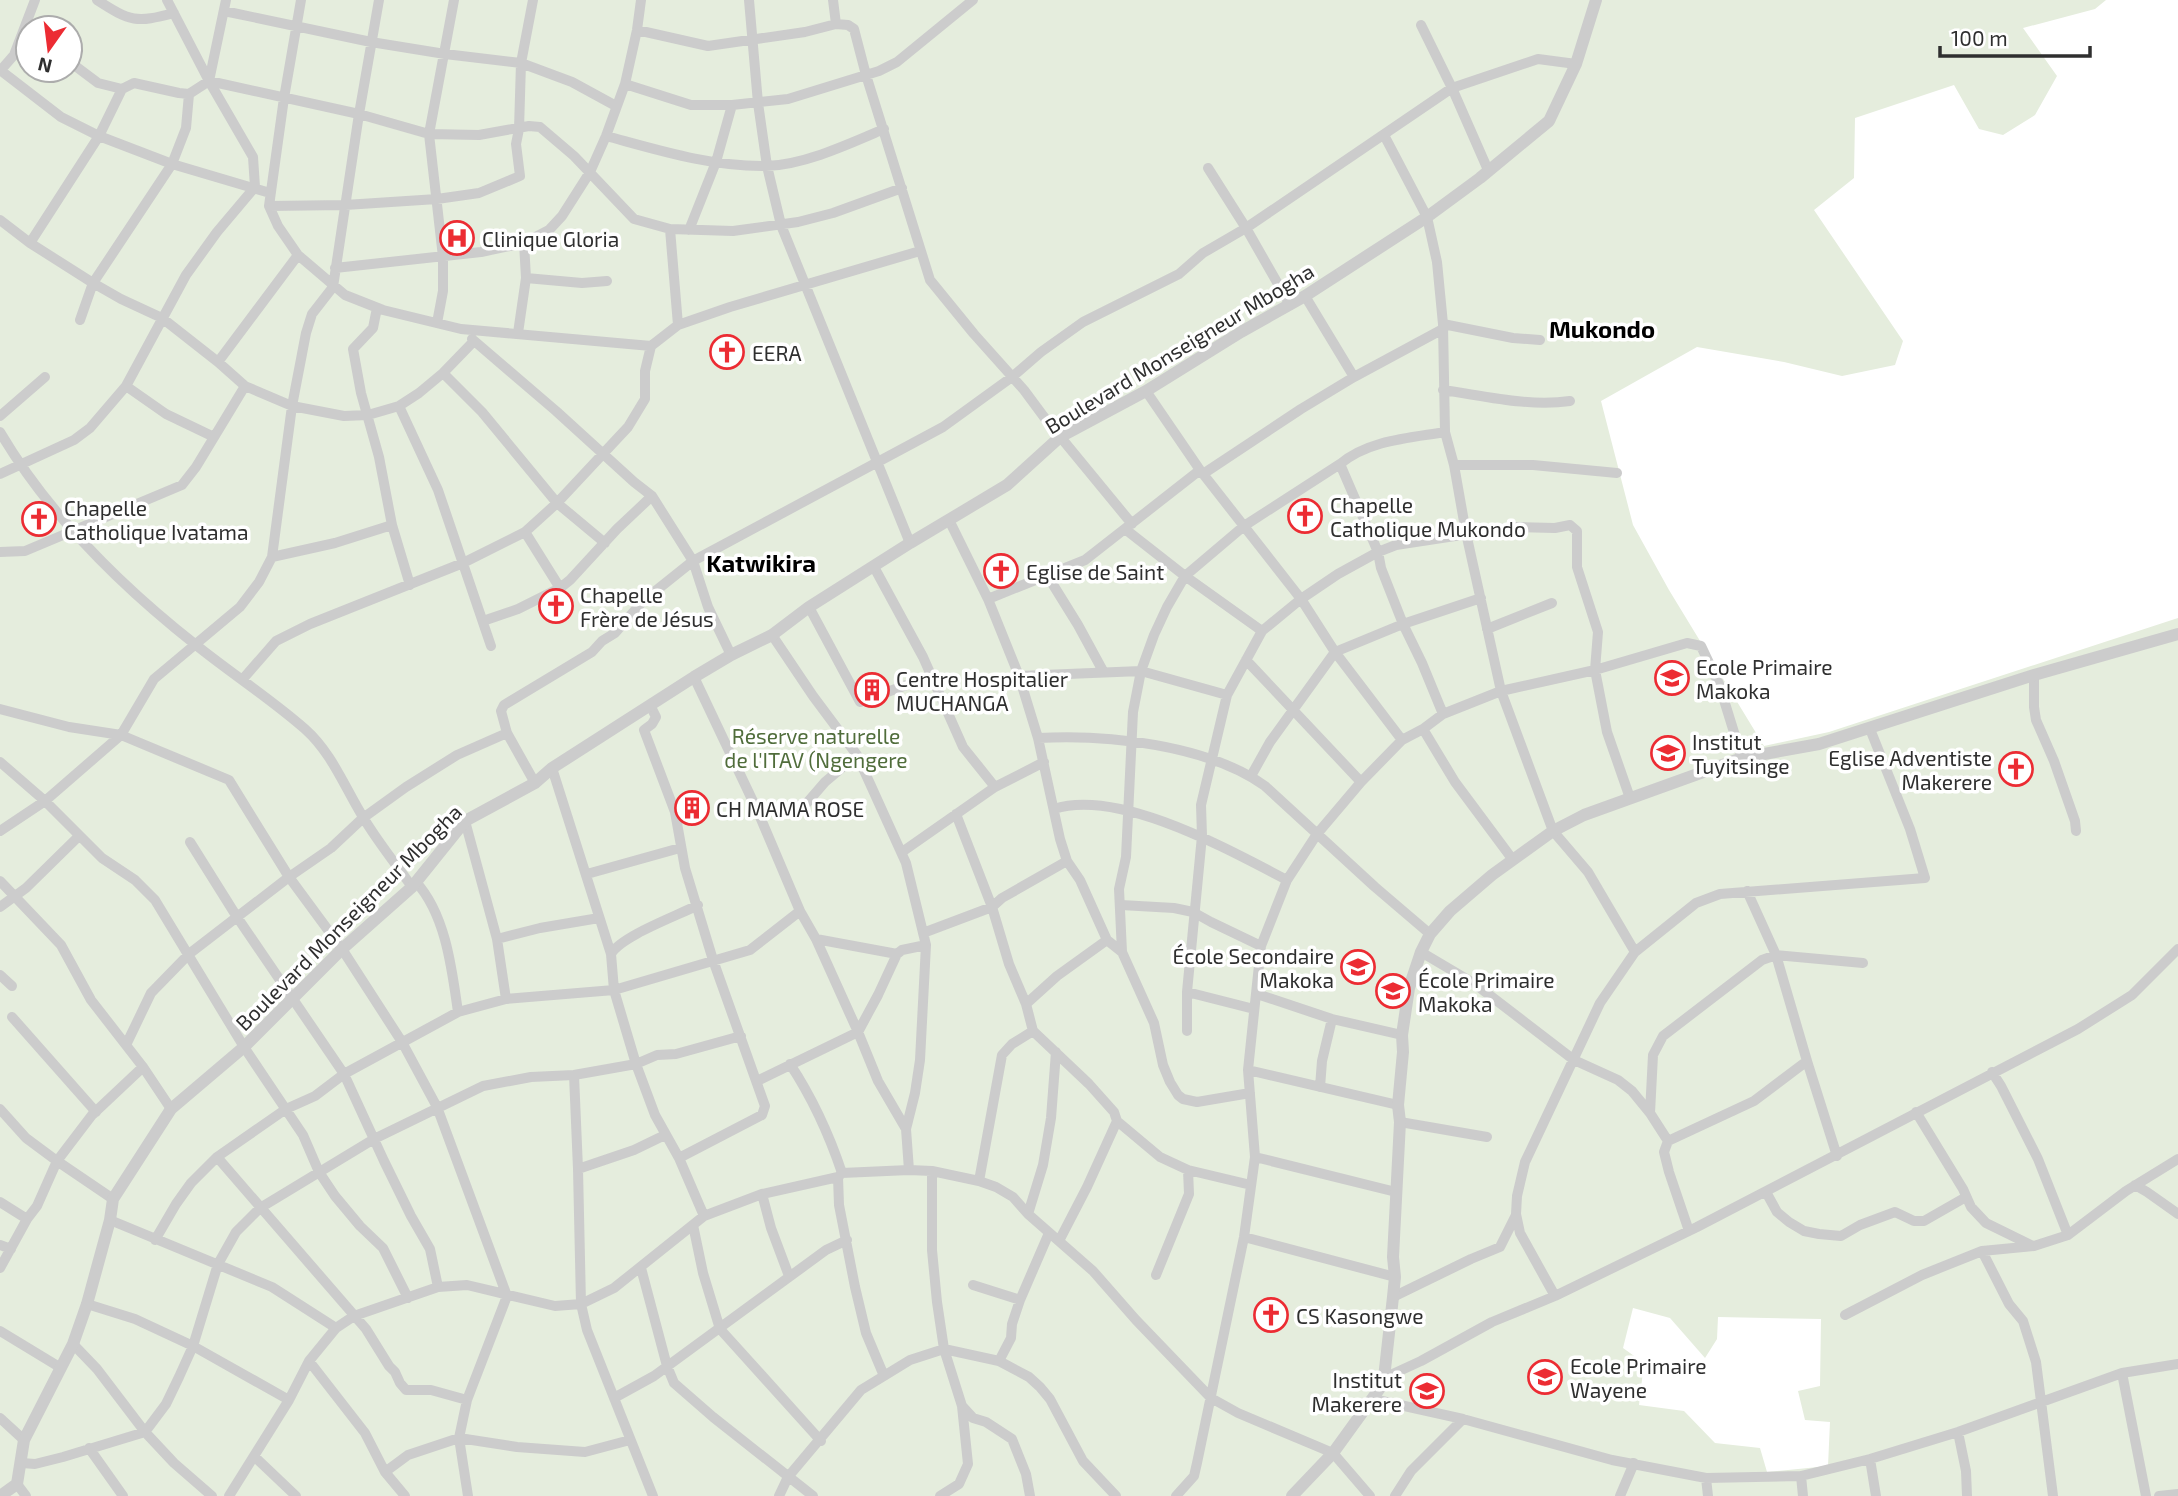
<svg xmlns="http://www.w3.org/2000/svg" width="2178" height="1496" font-family="'Exo 2',sans-serif">
<style>
.green{fill:#e5eddd;fill-rule:evenodd}
.lines{fill:none;stroke-linecap:round;stroke-linejoin:round}
.minor{stroke:#ccc;stroke-width:10}
.tertiary{stroke:#ccc;stroke-width:12}
.labels{text-anchor:middle;dominant-baseline:central;stroke-width:7;stroke-linejoin:round;paint-order:stroke}
.poi-label{font-size:21px;fill:#2f2f2f;stroke:#fff;text-anchor:start}
.street-label{font-size:21px;fill:#2f2f2f;stroke:#fff}
.park-label{font-size:21px;fill:#506d3b;stroke:#fff}
.quarter-label{font-size:24px;font-weight:bold;fill:#000;stroke:#fff}
</style>
<rect width="100%" height="100%" fill="#fff"/>
<!-- green -->
<path class="green" d="M 0,0 L 2106,0 L 2095,9 L 2023,28 L 2057,76 L 2035,115 L 2003,135 L 1979,129 L 1954,85 L 1855,118 L 1854,178 L 1814,210 L 1903,341 L 1895,365 L 1842,376 L 1784,362 L 1697,347 L 1601,401 L 1633,525 L 1669,590 L 1764,746 L 1829,732 L 2178,618 L 2178,1496 L 0,1496 ZM 28,28 L 70,28 L 70,70 L 28,70 ZM 1633,1308 L 1670,1318 L 1705,1358 L 1717,1339 L 1718,1317 L 1821,1319 L 1820,1386 L 1798,1391 L 1805,1420 L 1830,1422 L 1828,1466 L 1767,1472 L 1760,1448 L 1715,1443 L 1684,1411 L 1639,1405 L 1644,1363 L 1623,1348 Z"/>
<g class="lines">
<!-- minor -->
<path class="minor" d="M 97,0 C 131,22 136,23 174,13
M 301,0 L 284,98 L 269,206 L 278,226 L 298,255 L 345,295 L 383,310 L 461,329 L 651,346 L 678,325 L 730,307 L 920,251
M 749,0 L 758,103 L 767,166 L 781,225 L 910,543
M 833,0 L 836,24
M 224,11 L 371,42 L 445,54 L 521,63 L 572,82 L 616,106
M 1421,25 L 1452,88 L 1488,170
M 637,30 L 708,46 L 805,32 L 836,24 L 848,25 L 854,29 L 866,75 L 930,280 L 974,334 L 1024,390 L 1044,417 L 1132,524
M 70,62 L 98,83 L 122,89
M 0,70 L 61,117 L 99,136 L 172,164 L 270,193
M 0,71 L 14,55 L 35,0
M 209,81 L 226,0
M 625,84 L 691,105 L 732,105 L 788,99 L 879,71 L 897,62 L 973,0
M 1384,135 L 1427,217 L 1437,262 L 1443,324 L 1445,432 L 1454,465 L 1466,533 L 1501,691 L 1553,831 L 1588,872 L 1635,952 L 1600,1003 L 1525,1162 L 1517,1196 L 1516,1214 L 1520,1233 L 1555,1296
M 606,136 C 658,150 712,167 766,166 C 804,165 849,144 884,129
M 269,206 L 345,205 L 437,199 L 479,193 L 520,176 L 516,144 L 519,129 L 521,63 L 533,0
M 0,220 L 30,243 L 93,283 L 121,299 L 162,318 L 218,362 L 245,386 L 292,406 L 344,416 L 368,415 L 399,406 L 419,393 L 443,373 L 474,341
M 670,229 L 678,325
M 689,230 L 716,162 L 732,105
M 30,243 L 99,136 L 122,89 L 134,83 L 179,93 L 189,94 L 209,81 L 359,114 L 429,134 L 479,135 L 529,126 L 540,127 L 574,156 L 634,219 L 670,229 L 733,231 L 798,222 L 833,213 L 902,188
M 335,268 L 481,252 L 524,243 L 549,230 L 562,216 L 590,172 L 606,136 L 625,84 L 637,30 L 641,0
M 526,278 L 582,283 L 607,281
M 1305,296 L 1354,377
M 1290,305 L 1246,228 L 1452,88 L 1538,59 L 1576,64
M 377,308 L 373,328 L 353,349 L 361,393 L 379,457 L 392,525 L 410,585
M 80,320 L 93,283 L 172,164 L 186,128 L 189,94
M 437,323 L 443,291 L 443,257 L 429,134 L 454,0
M 1443,324 L 1513,338 L 1540,340
M 518,333 L 526,278 L 524,243
M 472,339 L 556,411 L 634,482 L 652,496 L 693,561 L 708,607 L 731,655
M 218,362 L 298,255
M 443,373 L 482,412 L 557,503 L 605,543
M 126,386 L 166,414 L 214,437
M 1443,390 C 1485,396 1529,407 1570,401
M 1146,391 L 1200,470 L 1301,599 L 1335,652 L 1402,740
M 399,406 L 438,490 L 491,646
M 0,416 L 45,377
M 0,432 C 49,515 121,586 196,645 C 232,674 271,699 305,729 C 332,753 345,788 363,817 C 377,841 396,864 412,887
M 1340,464 L 1378,552 L 1381,568 L 1403,624 L 1422,663 L 1443,714
M 1454,465 L 1533,465 L 1617,473
M 0,474 L 74,440 L 90,428 L 126,386 L 186,275 L 217,232 L 255,187 L 253,157 L 209,81 L 167,0
M 1203,474 L 1301,409 L 1354,377 L 1443,329
M 949,520 L 988,599 L 1019,676 L 1038,738 L 1060,839 L 1067,861 L 1080,880 L 1107,940 L 1122,952 L 1154,1023 L 1163,1065 L 1170,1082 L 1178,1095 L 1183,1099 L 1197,1102 L 1250,1093
M 1125,529 L 1185,576 L 1262,631
M 525,532 L 560,588
M 0,552 L 25,551 L 182,485 L 196,467 L 245,386
M 272,557 L 335,543 L 392,525
M 874,567 L 923,657 L 963,747 L 995,787
M 1047,575 L 1078,625 L 1103,671
M 988,599 L 1085,560 L 1200,470
M 809,607 L 860,702 L 931,676
M 483,621 L 518,609 L 560,588 L 570,580 L 617,529 L 652,496
M 1487,629 L 1552,603
M 772,635 L 813,696 L 857,755 L 906,863 L 926,945 L 920,1060 L 915,1093 L 906,1129
M 1246,660 L 1361,782
M 2034,675 L 2034,707 L 2036,720 L 2054,761 L 2075,821 L 2076,831
M 1019,676 L 1141,671 L 1227,695
M 694,677 L 758,812 L 800,911 L 816,939 L 858,1032 L 878,1081 L 906,1129 L 909,1170
M 242,680 L 276,641 L 310,624 L 463,563 L 525,532 L 557,503 L 628,427 L 645,399 L 645,371 L 651,346
M 650,705 L 656,717 L 652,724 L 644,730 L 675,812 L 685,868 L 713,960 L 765,1106 L 762,1115 L 679,1158
M 0,709 L 69,727 L 121,735 L 229,780 L 289,877 L 342,949 L 402,1042 L 437,1107 L 507,1296 L 467,1400 L 459,1438 L 468,1496
M 1423,729 L 1455,782 L 1513,860
M 1038,738 C 1107,734 1208,745 1265,786 L 1375,887 L 1430,934
M 0,762 L 45,801 L 102,858 L 135,880 L 155,900 L 244,1047 L 303,1135 L 319,1172 L 335,1196 L 360,1226 L 383,1248 L 408,1298
M 552,768 L 611,954 L 614,990 L 636,1064 L 655,1115 L 679,1158 L 704,1216
M 1251,776 L 1270,742 L 1335,652 L 1403,624 L 1481,598
M 535,783 L 507,733 L 501,711 L 504,705 L 592,652 L 602,641 L 615,633 L 643,601 L 693,561 L 943,427 L 1012,377 L 1041,352 L 1083,322 L 1179,274 L 1203,253 L 1246,228 L 1208,168
M 1054,809 C 1119,788 1229,850 1287,880
M 758,812 L 806,804 L 825,782 L 857,755
M 956,814 L 992,907 L 1009,964 L 1026,1004 L 1033,1031 L 1089,1084 L 1114,1112 L 1117,1121 L 1160,1157 L 1188,1170 L 1251,1185
M 465,821 L 497,939 L 506,999
M 0,831 L 45,801 L 121,735 L 154,679 L 240,607 L 259,582 L 272,557 L 292,406 L 306,333 L 312,314 L 333,287 L 359,114 L 379,0
M 190,842 L 237,917 L 344,1074 L 384,1161 L 411,1216 L 430,1249 L 438,1287
M 902,852 L 995,787 L 1044,762
M 587,874 L 680,848
M 0,881 L 61,945 L 91,1000 L 143,1067
M 416,882 C 446,915 452,970 458,1012
M 1747,891 L 1776,955 L 1807,1061
M 1121,905 L 1174,908 L 1193,912 L 1211,922 L 1261,946
M 0,907 L 26,888 L 79,836
M 923,933 L 992,907 L 1002,898 L 1067,861
M 497,939 L 540,928 L 599,918
M 816,939 L 897,954 L 902,950 L 926,945
M 1122,952 L 1119,889 L 1126,857 L 1133,712 L 1141,671 L 1154,635 L 1167,607 L 1185,576 L 1244,526 L 1340,464 C 1369,440 1409,438 1445,432
M 1421,952 L 1475,984 L 1574,1060 L 1618,1080 L 1632,1091 L 1650,1113 L 1668,1141 L 1664,1152 L 1669,1172 L 1689,1231
M 1635,952 L 1696,903 L 1720,894 L 1925,878 L 1910,829 L 1870,729
M 611,954 C 621,936 677,916 698,905
M 0,975 L 12,986
M 1187,992 L 1254,1009
M 1257,994 L 1332,1019 L 1402,1035
M 1026,1004 L 1057,976 L 1107,940
M 12,1017 L 96,1112
M 1187,1031 L 1187,992 L 1202,836 L 1201,805 L 1227,695 L 1262,631 L 1301,599 L 1338,574 L 1378,552 L 1396,545 L 1514,527 L 1555,528 L 1570,525 L 1577,531 L 1577,567 L 1598,632 L 1595,670 L 1607,732 L 1630,798
M 126,1045 L 151,993 L 189,954 L 289,877 L 331,848 L 363,818 L 406,787 L 457,755 L 507,733
M 790,1064 C 813,1099 829,1134 842,1173
M 1248,1070 L 1398,1105
M 1992,1072 L 2001,1086 L 2038,1159 L 2068,1235
M 574,1075 L 578,1169 L 581,1304 L 587,1330 L 653,1496
M 757,1081 L 858,1032 L 878,995 L 897,954
M 1320,1087 L 1322,1061 L 1332,1019
M 0,1109 L 26,1138 L 57,1161 L 113,1199
M 1916,1112 L 1963,1189 L 1971,1207 L 1986,1223 L 2033,1246
M 1650,1113 L 1653,1055 L 1663,1036 L 1762,960 L 1776,955 L 1863,963
M 1400,1122 L 1487,1137
M 1668,1141 L 1754,1101 L 1807,1061 L 1837,1156
M 217,1157 L 366,1329 L 389,1366 L 395,1372 L 400,1383 L 406,1390 L 431,1390 L 467,1400
M 1255,1157 L 1396,1192
M 578,1169 L 634,1150 L 665,1135
M 932,1171 L 932,1250 L 937,1302 L 944,1349 L 962,1406 L 968,1464 L 959,1484 L 940,1496
M 838,1177 L 839,1205 L 855,1287 L 866,1333 L 884,1376
M 979,1181 L 1002,1055 L 1012,1044 L 1033,1031
M 2135,1185 L 2147,1192 L 2178,1214
M 1766,1192 L 1777,1212 L 1789,1222 L 1804,1231 L 1819,1234 L 1841,1236 L 1860,1225 L 1895,1212 L 1914,1221 L 1924,1221 L 1966,1197
M 762,1194 L 771,1228 L 789,1276
M 0,1202 L 27,1219
M 1028,1214 L 1043,1165 L 1051,1118 L 1056,1052
M 110,1220 L 272,1287 L 336,1328
M 693,1225 L 703,1273 L 720,1329 L 821,1441
M 1244,1237 L 1395,1277
M 155,1240 L 176,1204 L 191,1183 L 217,1157 L 286,1109 L 315,1096 L 344,1074 L 458,1012 L 506,999 L 614,990 L 750,950 L 800,911
M 1059,1241 L 1087,1187 L 1117,1121
M 0,1245 L 11,1249
M 1982,1251 L 2009,1304 L 2023,1321 L 2036,1362 L 2053,1496
M 0,1268 L 27,1219 L 37,1206 L 57,1161 L 92,1115 L 143,1067 L 171,1109
M 641,1268 L 667,1366 L 674,1383 L 713,1417 L 813,1496
M 1156,1275 L 1189,1194 L 1188,1170
M 973,1285 L 1020,1300
M 1393,1297 L 1471,1259 L 1500,1247 L 1516,1215
M 87,1304 L 135,1319 L 193,1346 L 289,1400
M 1845,1315 L 1922,1275 L 1982,1251 L 2034,1246 L 2068,1235 L 2126,1191 L 2178,1159
M 0,1331 L 61,1368
M 73,1344 L 97,1369 L 145,1432 L 174,1463 L 212,1496
M 309,1361 L 365,1433 L 385,1472 L 405,1496
M 999,1361 L 1029,1377 L 1040,1387 L 1050,1399 L 1083,1461 L 1116,1496
M 2122,1373 L 2146,1496
M 1384,1378 L 1421,1361 L 1492,1322 L 1555,1296 L 1697,1227 L 2078,1029 L 2132,995 L 2178,949
M 614,1398 L 654,1376 L 826,1250 L 847,1240
M 1373,1399 L 1463,1419 L 1612,1460 L 1706,1478 L 1801,1476 L 1870,1459 L 1958,1432 L 2122,1373 L 2178,1364
M 962,1406 L 973,1418 L 986,1422 L 1012,1439 L 1026,1474 L 1030,1496
M 0,1418 L 24,1440
M 1958,1432 L 1966,1471 L 1967,1496
M 89,1448 L 123,1496
M 255,1457 L 296,1496
M 1870,1459 L 1876,1496
M 22,1463 L 35,1464 L 63,1457 L 145,1432 L 166,1404 L 179,1377 L 193,1346 L 218,1264 L 236,1232 L 260,1208 L 374,1139 L 483,1086 L 531,1077 L 574,1075 L 636,1064 L 657,1055 L 676,1054 L 741,1036
M 385,1472 L 408,1455 L 459,1438 L 517,1447 L 585,1452 L 630,1440
M 1801,1476 L 1803,1496
M 1706,1478 L 1708,1496
M 17,1484 L 26,1496
M 229,1496 L 289,1400 L 309,1361 L 336,1328 L 354,1316 L 438,1287 L 467,1285 L 555,1306 L 581,1304 L 614,1288 L 704,1216 L 762,1194 L 838,1177 L 842,1173 L 909,1170 L 932,1171 L 979,1181 L 996,1187 L 1013,1197 L 1028,1214 L 1093,1271 L 1136,1320 L 1211,1398 L 1238,1413 L 1333,1453 L 1370,1496
M 779,1496 L 788,1477 L 861,1390 L 910,1360 L 944,1349 L 999,1361 L 1011,1338 L 1012,1324 L 1020,1300 L 1049,1233
M 1176,1496 L 1194,1476 L 1197,1463 L 1244,1237 L 1255,1157 L 1248,1070 L 1261,946 L 1287,880 L 1317,834 L 1361,782 L 1402,740 L 1423,729 L 1443,714 L 1501,691 L 1595,670 L 1687,643 L 1701,646 L 1719,684 L 1742,758
M 1395,1496 L 1411,1471 L 1463,1419
M 1620,1496 L 1634,1463
M 2159,1496 L 2178,1494"/>
<!-- tertiary -->
<path class="tertiary" d="M 0,1496 L 17,1484 L 24,1440 L 73,1344 L 87,1304 L 110,1220 L 113,1199 L 171,1109 L 244,1047 L 342,949 L 412,887 L 465,821 L 535,783 L 552,768 L 694,677 L 731,655 L 772,635 L 809,607 L 910,543 L 1007,485 L 1060,437 L 1146,391 L 1241,332 L 1305,296 L 1427,217 L 1480,178 L 1549,121 L 1576,64 L 1596,0
M 1292,1496 L 1333,1453 L 1380,1388 L 1384,1378 L 1393,1297 L 1395,1277 L 1393,1257 L 1400,1122 L 1398,1105 L 1403,1052 L 1402,1035 L 1409,988 L 1421,952 L 1430,934 L 1450,911 L 1492,875 L 1553,831 L 1584,815 L 1742,758 L 1819,744 L 2034,675 L 2178,634"/>
</g>
<!-- icons -->
<defs>
<g id="hospital-ring" transform="scale(1.75)"><circle r="9.5" fill="#fff" stroke="#ec2c33" stroke-width="1.5"/><path d="M-5-5h3v3.5h4V-5h3V5h-3V1.5h-4V5h-3Z" fill="#ec2c33"/></g>
<g id="church-ring" transform="scale(1.75)"><circle r="9.5" fill="#fff" stroke="#ec2c33" stroke-width="1.5"/><path d="M-1.2-6h2.4v3.5h3.3v2.4h-3.3V6h-2.4V-.1h-3.3v-2.4h3.3Z" fill="#ec2c33"/></g>
<g id="school-ring" transform="scale(1.75)"><circle r="9.5" fill="#fff" stroke="#ec2c33" stroke-width="1.5"/><path d="M0-5L7-2L0 1L-7-2ZM-4 1L0 2.5L4 1V4Q0 6-4 4Z" fill="#ec2c33"/></g>
<g id="building-ring" transform="scale(1.75)"><circle r="9.5" fill="#fff" stroke="#ec2c33" stroke-width="1.5"/><path d="M-4-6H4V6H1V3H-1V6H-4ZM-2.5-4.3h1.7v1.8h-1.7ZM.8-4.3h1.7v1.8H.8ZM-2.5-1h1.7V.8h-1.7ZM.8-1h1.7V.8H.8Z" fill="#ec2c33"/></g>
</defs>
<g fill-rule="evenodd">
<use href="#hospital-ring" x="457" y="238"/>
<use href="#church-ring" x="727" y="352"/>
<use href="#church-ring" x="1305" y="516"/>
<use href="#church-ring" x="39" y="519"/>
<use href="#church-ring" x="1001" y="571"/>
<use href="#church-ring" x="556" y="606"/>
<use href="#school-ring" x="1672" y="678"/>
<use href="#building-ring" x="872" y="690"/>
<use href="#school-ring" x="1668" y="753"/>
<use href="#church-ring" x="2016" y="769"/>
<use href="#building-ring" x="692" y="808"/>
<use href="#school-ring" x="1358" y="967"/>
<use href="#school-ring" x="1393" y="991"/>
<use href="#church-ring" x="1271" y="1315"/>
<use href="#school-ring" x="1545" y="1377"/>
<use href="#school-ring" x="1427" y="1391"/>
</g>
<g class="labels">
<!-- poi labels -->
<g class="poi-label">
<text x="482" y="238">Clinique Gloria</text>
<text x="752" y="352">EERA</text>
<text x="1330" y="504">Chapelle<tspan x="1330" dy="24">Catholique Mukondo</tspan></text>
<text x="64" y="507">Chapelle<tspan x="64" dy="24">Catholique Ivatama</tspan></text>
<text x="1026" y="571">Eglise de Saint</text>
<text x="580" y="594">Chapelle<tspan x="580" dy="24">Frère de Jésus</tspan></text>
<text x="1696" y="666">Ecole Primaire<tspan x="1696" dy="24">Makoka</tspan></text>
<text x="896" y="678">Centre Hospitalier<tspan x="896" dy="24">MUCHANGA</tspan></text>
<text x="1692" y="741">Institut<tspan x="1692" dy="24">Tuyitsinge</tspan></text>
<text x="1992" y="757" text-anchor="end">Eglise Adventiste<tspan x="1992" dy="24">Makerere</tspan></text>
<text x="716" y="808">CH MAMA ROSE</text>
<text x="1334" y="955" text-anchor="end">École Secondaire<tspan x="1334" dy="24">Makoka</tspan></text>
<text x="1418" y="979">École Primaire<tspan x="1418" dy="24">Makoka</tspan></text>
<text x="1296" y="1315">CS Kasongwe</text>
<text x="1570" y="1365">Ecole Primaire<tspan x="1570" dy="24">Wayene</tspan></text>
<text x="1402" y="1379" text-anchor="end">Institut<tspan x="1402" dy="24">Makerere</tspan></text>
</g>
<!-- street labels -->
<g class="street-label">
<text transform="translate(1179 348) rotate(-31)">Boulevard Monseigneur Mbogha</text>
<text transform="translate(348 917) rotate(-45)">Boulevard Monseigneur Mbogha</text>
</g>
<!-- park labels -->
<g class="park-label">
<text x="816" y="735">Réserve naturelle<tspan x="816" dy="24">de l'ITAV (Ngengere</tspan></text>
</g>
<!-- quarter labels -->
<g class="quarter-label">
<text x="1602" y="328">Mukondo</text>
<text x="761" y="562">Katwikira</text>
</g>
</g>
<!-- north arrow -->
<g transform="translate(49 49) rotate(194)"><circle r="33" fill="#ffffff" stroke="#acacac" stroke-width="2"/>
<path d="M0-5L12 26L0 18L-12 26Z" fill="#ec2c33"/>
<text y="-10" font-size="19" font-weight="bold" text-anchor="middle" fill="#2f2f2f">N</text>
</g>
<!-- scale -->
<path d="M1940 46v10h150v-10" fill="none" stroke="#2f2f2f" stroke-width="3.5"/>
<text x="1951" y="46" font-size="21" fill="#2f2f2f" stroke="#ffffff" stroke-width="5" paint-order="stroke">100 m</text>
</svg>
